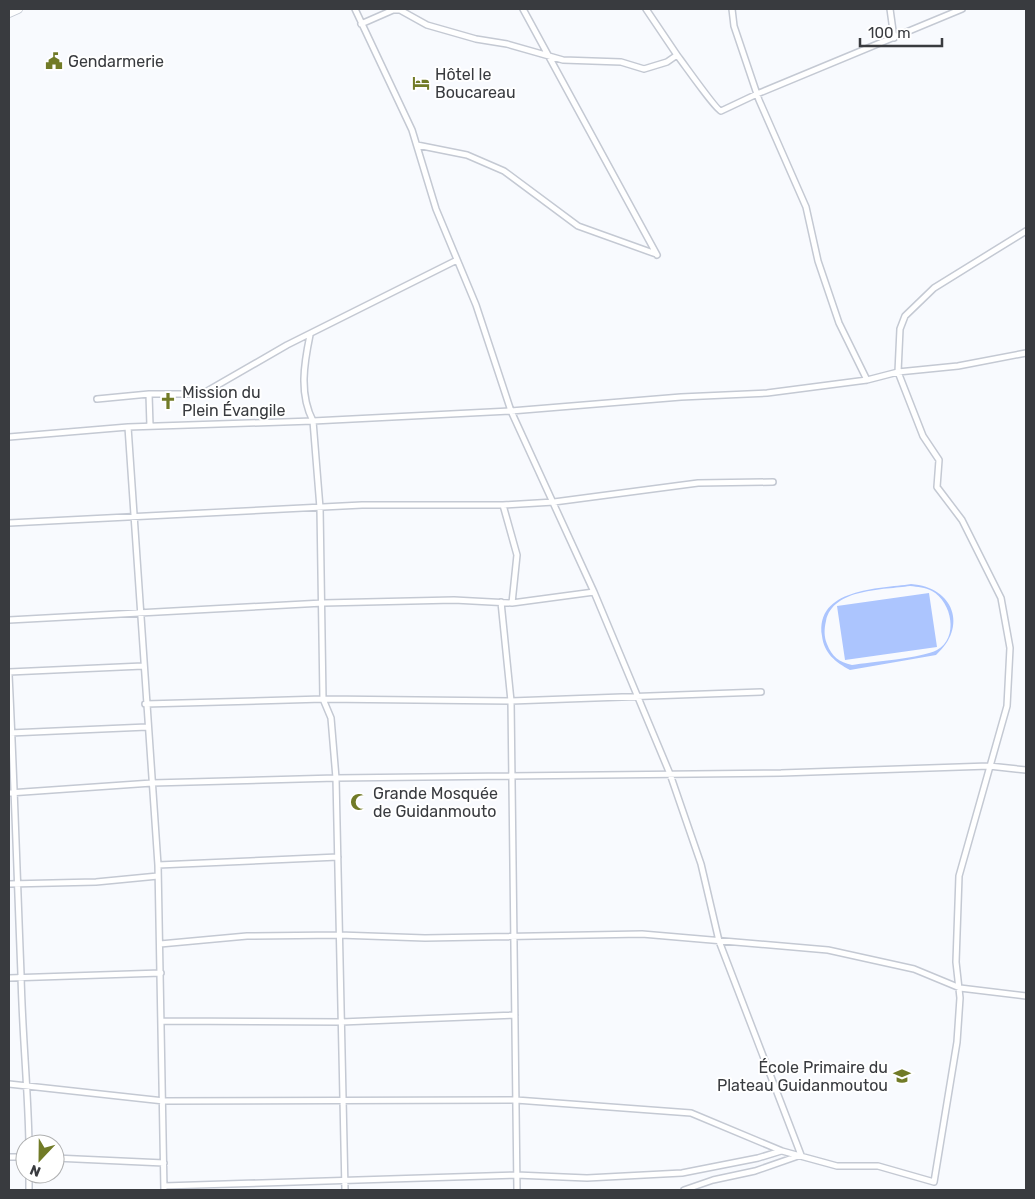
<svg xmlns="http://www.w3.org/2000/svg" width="1035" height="1199" font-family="Rubik,sans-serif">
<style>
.green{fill:#acc5fe;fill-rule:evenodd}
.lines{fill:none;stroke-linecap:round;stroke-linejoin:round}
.street-casing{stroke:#c4c9d3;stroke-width:8}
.primary-casing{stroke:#c4c9d3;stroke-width:10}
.street{stroke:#fff;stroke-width:5}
.primary{stroke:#fff;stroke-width:8}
.labels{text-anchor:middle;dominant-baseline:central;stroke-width:4;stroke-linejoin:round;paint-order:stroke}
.poi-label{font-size:16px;fill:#393b3f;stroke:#fff;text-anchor:start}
</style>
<rect width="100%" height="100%" fill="#f8fafe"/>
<!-- green -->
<path class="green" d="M 911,584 C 954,587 968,627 936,655 L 850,670 C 835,662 824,653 822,636 C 815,588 879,589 911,584 ZM 910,586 C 918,587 925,587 932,591 C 952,602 959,638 937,650 C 923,658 870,662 852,665 C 839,662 832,657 827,644 C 824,637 824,629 826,621 C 833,588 884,590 910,586 Z
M 929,593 L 937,647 L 845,660 L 837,606 Z"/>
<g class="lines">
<!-- street casing -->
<g class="street-casing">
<path id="street" d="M 355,9 L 412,130 L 436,209 L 476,305 L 511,411 L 594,592 L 670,774 L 701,864 L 719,941 L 801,1155 L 755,1171 L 713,1180 L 684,1190
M 523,9 L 657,255
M 646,9 L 677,55
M 732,9 L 734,26 L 759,100 L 806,207 L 818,261 L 839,323 L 867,380
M 890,9 L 894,38
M 361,24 L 393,10 L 400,10 L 427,25 L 476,39 L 507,44 L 563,60 L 621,62 L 644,69 L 667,62 L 677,55 C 684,64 716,110 721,111 L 757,94 L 962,9
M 417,145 L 467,155 L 504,171 L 578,226 L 656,254
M 310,335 C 304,364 299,394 313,421 L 320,508 L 323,699 L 331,718 L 336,778 L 345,1190
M 149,394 L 150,426
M 97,399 L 149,394 L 202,394 L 287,345 L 457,260
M 128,427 L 158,865 L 164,1190
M 9,437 L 128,427 L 313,421 L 511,411 L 681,397 L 767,393 L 867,380 L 898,372 L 958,366 L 1026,353
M 503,505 L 517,555 L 512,603
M 9,523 L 362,505 L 503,505 L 554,502 L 698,483 L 773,482
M 501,602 L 511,701 L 517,1190
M 9,620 L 323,603 L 454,600 L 512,603 L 594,592
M 9,672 L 143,666
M 9,675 C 14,774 17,874 21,974 C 22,1031 28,1087 29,1144
M 145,704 L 323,699 L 511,701 L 761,692
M 10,733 L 147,727
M 9,793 L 152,783 L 336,778 L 781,773 L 989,766 L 1026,770
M 158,865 L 338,857
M 9,884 L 96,882 L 158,876
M 160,944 L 247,936 L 339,935 L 425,938 L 642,934 L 828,950 L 914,969 L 960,988 L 1026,996
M 9,978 L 161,973
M 162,1021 L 341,1022 L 515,1015
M 9,1084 L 164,1101 L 516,1100 L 691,1113 L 782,1151 L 837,1166 L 878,1166 L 934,1182 L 957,1042 L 960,998 L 956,962 L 959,876 L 1007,706 L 1010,648 L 1001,598 L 962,520 L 937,487 L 939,460 L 923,436 L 898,372 L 900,329 L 905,316 L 934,288 L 1026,231
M 9,1157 L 25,1157
M 55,1158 L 164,1163
M 29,1174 L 29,1190
M 164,1186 L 516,1175 L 587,1178 L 682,1173 L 758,1158 L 781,1151"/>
</g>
<!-- primary casing -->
<g class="primary-casing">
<path id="primary" d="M 9,13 L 18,9"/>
</g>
<!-- street -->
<use href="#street" class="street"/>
<!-- primary -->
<use href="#primary" class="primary"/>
</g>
<!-- icons -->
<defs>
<g id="civic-bare" transform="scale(1.35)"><path d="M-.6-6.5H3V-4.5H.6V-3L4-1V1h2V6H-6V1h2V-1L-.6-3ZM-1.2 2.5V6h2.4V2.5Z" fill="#717b27" stroke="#fff" stroke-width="2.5" paint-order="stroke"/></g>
<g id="hotel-bare" transform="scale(1.35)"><path d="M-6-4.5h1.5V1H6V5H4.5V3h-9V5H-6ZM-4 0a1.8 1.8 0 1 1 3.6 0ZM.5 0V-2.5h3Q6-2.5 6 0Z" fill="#717b27" stroke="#fff" stroke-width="2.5" paint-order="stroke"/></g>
<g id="church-bare" transform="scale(1.35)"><path d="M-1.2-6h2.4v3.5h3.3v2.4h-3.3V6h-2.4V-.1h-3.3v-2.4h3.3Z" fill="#717b27" stroke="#fff" stroke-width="2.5" paint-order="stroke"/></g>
<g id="mosque-bare" transform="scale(1.35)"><path d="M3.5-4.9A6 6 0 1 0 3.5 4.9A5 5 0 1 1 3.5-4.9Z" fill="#717b27" stroke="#fff" stroke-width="2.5" paint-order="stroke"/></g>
<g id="school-bare" transform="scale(1.35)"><path d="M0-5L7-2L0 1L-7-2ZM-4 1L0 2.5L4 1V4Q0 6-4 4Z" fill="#717b27" stroke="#fff" stroke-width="2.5" paint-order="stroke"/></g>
</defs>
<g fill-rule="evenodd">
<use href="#civic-bare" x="54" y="61"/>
<use href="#hotel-bare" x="421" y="83"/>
<use href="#church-bare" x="168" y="401"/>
<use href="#mosque-bare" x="359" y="802"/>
<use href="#school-bare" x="902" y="1076"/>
</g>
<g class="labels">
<!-- poi labels -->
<g class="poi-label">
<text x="68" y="61">Gendarmerie</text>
<text x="435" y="74">Hôtel le<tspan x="435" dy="18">Boucareau</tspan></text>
<text x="182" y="392">Mission du<tspan x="182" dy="18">Plein Évangile</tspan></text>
<text x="373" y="793">Grande Mosquée<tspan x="373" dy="18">de Guidanmouto</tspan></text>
<text x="888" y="1067" text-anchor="end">École Primaire du<tspan x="888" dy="18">Plateau Guidanmoutou</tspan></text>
</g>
</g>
<!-- border -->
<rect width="1035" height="1199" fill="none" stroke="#393b3f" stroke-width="20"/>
<!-- north arrow -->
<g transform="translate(40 1159) rotate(202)"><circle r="24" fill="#ffffff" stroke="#b0b1b2"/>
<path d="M0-4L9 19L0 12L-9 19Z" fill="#717b27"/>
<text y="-8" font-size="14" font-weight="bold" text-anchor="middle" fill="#393b3f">N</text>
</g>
<!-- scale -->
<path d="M860 38v8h82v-8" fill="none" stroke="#393b3f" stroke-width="2.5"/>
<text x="868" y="38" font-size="15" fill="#393b3f" stroke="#ffffff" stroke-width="4" paint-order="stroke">100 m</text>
</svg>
